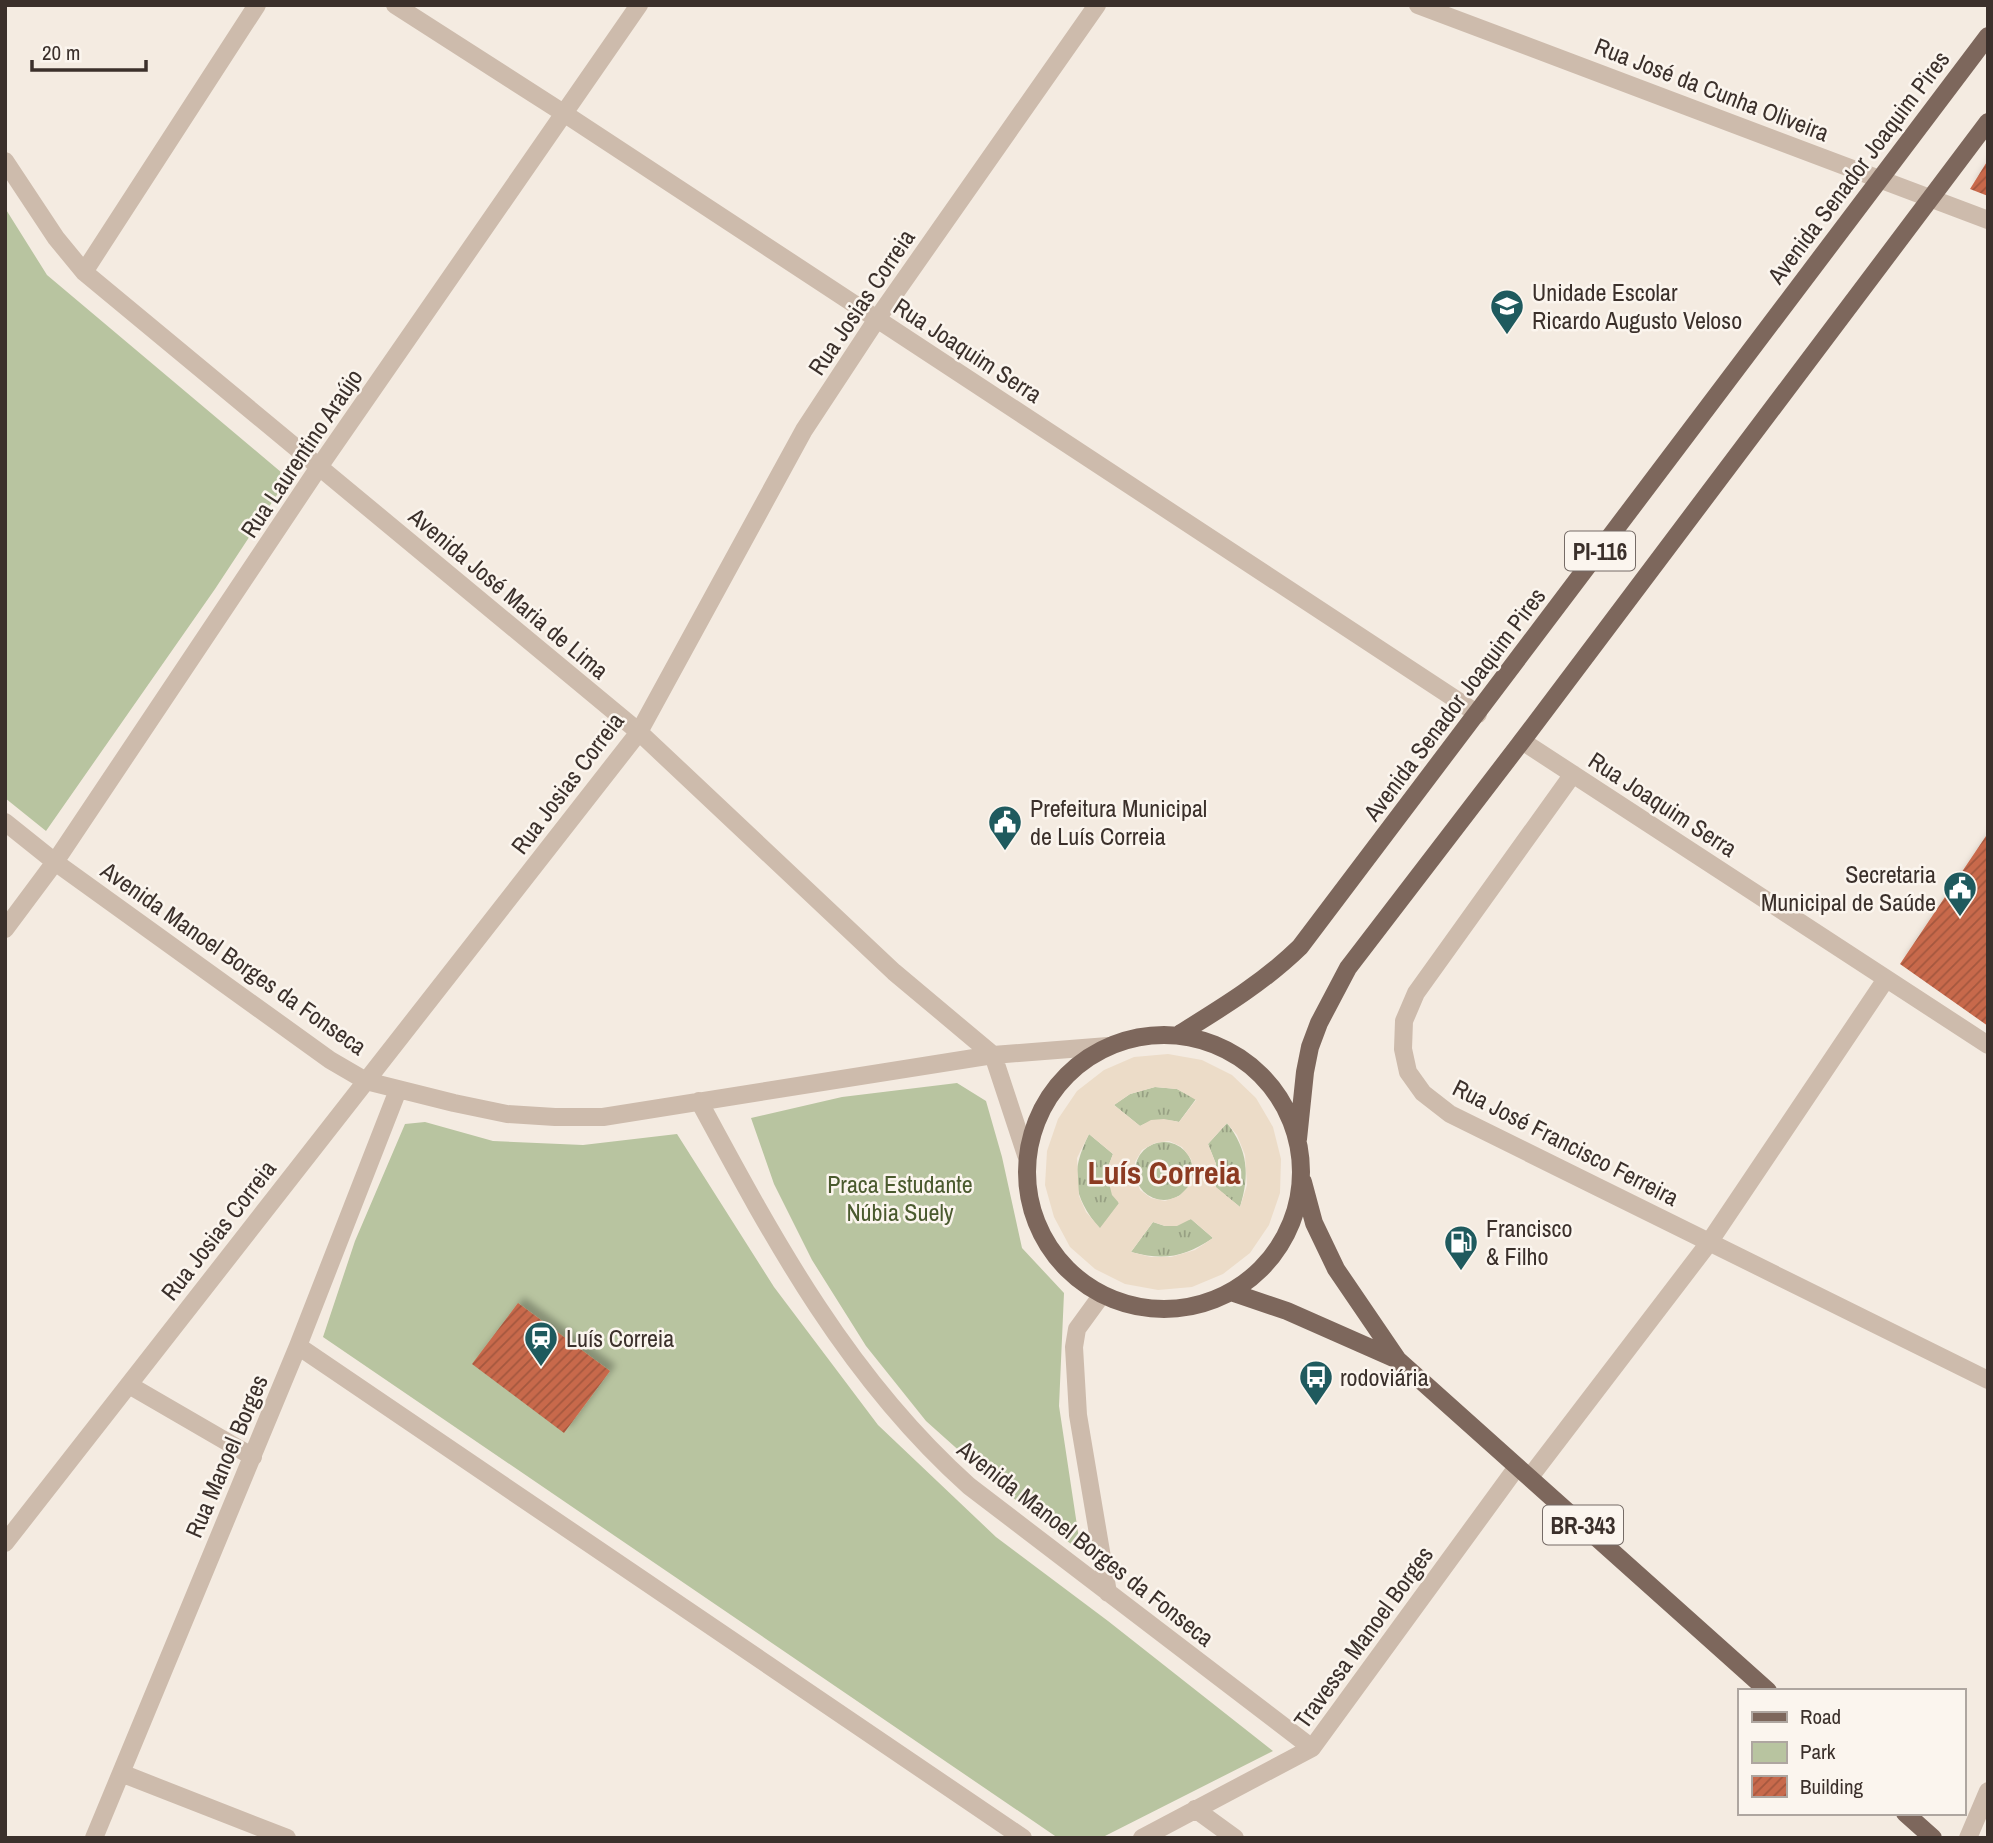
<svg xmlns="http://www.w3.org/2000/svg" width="1993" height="1843" font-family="'Archivo Narrow',sans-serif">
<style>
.grass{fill:url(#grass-tufts)}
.park{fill:#b8c4a0}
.plaza{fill:#ecdcc8;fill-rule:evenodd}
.building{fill:url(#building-hatch);filter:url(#shadow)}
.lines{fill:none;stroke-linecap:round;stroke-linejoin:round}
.minor{stroke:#cdbbac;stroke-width:18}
.major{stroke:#7d675c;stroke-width:18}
.labels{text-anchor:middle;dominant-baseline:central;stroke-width:5;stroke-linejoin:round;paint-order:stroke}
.shield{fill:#fbf5ee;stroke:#756b66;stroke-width:2}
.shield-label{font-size:23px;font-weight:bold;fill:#3b302b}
.street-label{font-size:24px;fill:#3b302b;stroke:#fbf5ee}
.poi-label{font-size:24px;fill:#3b302b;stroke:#fbf5ee;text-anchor:start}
.park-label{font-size:24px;fill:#4a5a2e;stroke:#fbf5ee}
.district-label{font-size:32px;font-weight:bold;fill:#8c3b22;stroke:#fbf5ee}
</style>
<defs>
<pattern id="grass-tufts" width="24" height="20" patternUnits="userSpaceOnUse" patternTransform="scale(1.75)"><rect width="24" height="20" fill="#b8c4a0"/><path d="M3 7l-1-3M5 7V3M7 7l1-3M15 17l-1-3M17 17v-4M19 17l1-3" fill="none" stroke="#97a083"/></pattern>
<pattern id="building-hatch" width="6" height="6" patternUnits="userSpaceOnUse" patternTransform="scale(1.75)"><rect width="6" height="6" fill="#c8694b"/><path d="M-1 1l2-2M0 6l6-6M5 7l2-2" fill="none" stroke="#a4573f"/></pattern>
<filter id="shadow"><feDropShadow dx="6" dy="-6" stdDeviation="3.5" flood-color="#0004"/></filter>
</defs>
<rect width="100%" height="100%" fill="#f4ebe1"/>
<!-- grass -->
<path class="grass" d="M 1155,1087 L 1177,1089 L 1196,1099 L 1179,1122 C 1164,1119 1154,1119 1140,1126 L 1114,1105 L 1130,1094 Z
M 1227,1123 C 1248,1150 1250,1175 1240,1207 L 1215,1187 L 1216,1164 L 1208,1144 Z
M 1089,1134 L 1113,1154 L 1108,1167 L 1119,1204 L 1100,1229 C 1072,1195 1070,1173 1089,1134 Z
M1135 1171a29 29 0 1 1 58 0a29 29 0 1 1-58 0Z
M 1191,1219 L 1213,1238 C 1184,1257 1165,1261 1131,1252 L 1153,1222 L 1165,1226 Z"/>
<!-- park -->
<path class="park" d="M 5,208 L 47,275 L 288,478 L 215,589 L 46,831 L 5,798 Z
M 957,1083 L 986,1101 L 1002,1157 L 1022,1248 L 1064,1293 L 1059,1406 L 1081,1552 L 1002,1489 L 926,1421 L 866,1346 L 812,1260 L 774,1184 L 751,1118 L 842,1097 Z
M 425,1122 L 493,1141 L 583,1145 L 677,1134 L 774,1287 L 878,1425 L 996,1537 L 1108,1621 L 1273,1751 L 1101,1838 L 1058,1838 L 323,1337 L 355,1241 L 405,1124 Z"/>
<!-- plaza -->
<path class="plaza" d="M 1168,1054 L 1202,1060 L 1232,1075 L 1256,1098 L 1273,1127 L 1281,1159 L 1280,1193 L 1269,1225 L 1250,1253 L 1223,1274 L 1192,1287 L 1158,1290 L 1125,1284 L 1095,1269 L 1070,1247 L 1054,1217 L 1045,1185 L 1047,1151 L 1058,1119 L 1077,1091 L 1104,1070 L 1134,1057 ZM 1155,1087 L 1177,1089 L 1196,1100 L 1179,1122 L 1164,1119 L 1151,1120 L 1140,1126 L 1114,1105 L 1130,1094 ZM 1227,1123 L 1237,1135 L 1245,1155 L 1247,1185 L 1240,1207 L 1216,1187 L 1216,1164 L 1208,1144 ZM 1089,1134 L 1113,1154 L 1108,1167 L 1109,1183 L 1112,1195 L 1119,1203 L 1100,1228 L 1086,1212 L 1079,1196 L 1077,1158 ZM 1169,1141 L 1182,1147 L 1191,1159 L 1194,1173 L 1189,1186 L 1179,1196 L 1165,1201 L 1151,1198 L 1140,1190 L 1135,1177 L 1135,1162 L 1142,1150 L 1155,1143 ZM 1191,1219 L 1213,1238 L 1195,1250 L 1171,1257 L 1151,1257 L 1131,1252 L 1153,1222 L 1165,1226 L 1177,1226 Z"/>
<!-- building -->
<path class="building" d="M 1988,160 L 1988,196 L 1970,189 Z
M 1988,833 L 1988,1026 L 1900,964 Z
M 518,1303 L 610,1371 L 564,1433 L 472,1364 Z"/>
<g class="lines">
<!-- minor -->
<path class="minor" d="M 395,5 L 565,114 L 1478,714
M 1418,5 L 1988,220
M 5,161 L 56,238 L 84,272 L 639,732 L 894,972 L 993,1055
M 84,272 L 257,5
M 1522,741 L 1988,1045
M 1573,774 L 1416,993 L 1404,1021 L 1403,1049 L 1408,1072 L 1423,1093 L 1450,1114 L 1988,1380
M 5,822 L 55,862 L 330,1060 L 366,1081 L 454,1103 L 507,1114 L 555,1117 L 603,1117 L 993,1055 L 1108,1046
M 5,929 L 55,862 L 319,467 L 639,5
M 993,1055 L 1026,1155
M 699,1101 C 775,1242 848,1378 969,1486 L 1312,1748
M 1101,1296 L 1077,1329 L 1074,1347 L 1078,1415 L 1108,1593
M 298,1346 L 1023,1838
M 129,1385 L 253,1457
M 1530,1477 L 1708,1244 L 1886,979
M 5,1543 L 639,732 L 804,430 L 877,319 L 1097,5
M 121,1773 L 287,1838
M 1195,1809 L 1235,1838
M 94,1838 L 298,1346 L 398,1090
M 1142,1838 L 1312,1748 L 1517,1467
M 1968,1838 L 1988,1791"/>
<!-- major -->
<path class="major" d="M 1181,1033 C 1223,1007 1264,982 1300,947 L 1988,36
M1027 1172a137 137 0 1 1 274 0a137 137 0 1 1-274 0Z
M 1298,1139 L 1305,1072 L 1310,1047 L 1319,1023 L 1348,968 L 1522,741 L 1988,122
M 1303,1182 L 1314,1223 L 1336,1269 L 1398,1360 L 1768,1691
M 1231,1292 L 1287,1311 L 1398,1360
M 1905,1813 L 1933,1838"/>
</g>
<!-- icons -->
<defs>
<g id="school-pin" transform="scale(1.75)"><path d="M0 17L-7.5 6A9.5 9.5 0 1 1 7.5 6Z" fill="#1f5a5e" stroke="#fbf5ee"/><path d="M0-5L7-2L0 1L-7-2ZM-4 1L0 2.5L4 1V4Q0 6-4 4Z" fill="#fff"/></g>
<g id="civic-pin" transform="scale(1.75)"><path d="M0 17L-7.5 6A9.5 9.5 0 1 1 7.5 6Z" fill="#1f5a5e" stroke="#fbf5ee"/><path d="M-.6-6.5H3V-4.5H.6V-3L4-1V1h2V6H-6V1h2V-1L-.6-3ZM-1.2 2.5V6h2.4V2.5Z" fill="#fff"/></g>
<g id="fuel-pin" transform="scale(1.75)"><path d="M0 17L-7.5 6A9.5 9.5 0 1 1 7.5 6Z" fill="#1f5a5e" stroke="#fbf5ee"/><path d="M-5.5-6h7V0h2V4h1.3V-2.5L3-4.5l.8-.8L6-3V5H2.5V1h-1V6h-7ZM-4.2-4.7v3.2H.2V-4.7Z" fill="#fff"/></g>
<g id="station-pin" transform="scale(1.75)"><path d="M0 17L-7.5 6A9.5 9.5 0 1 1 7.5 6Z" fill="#1f5a5e" stroke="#fbf5ee"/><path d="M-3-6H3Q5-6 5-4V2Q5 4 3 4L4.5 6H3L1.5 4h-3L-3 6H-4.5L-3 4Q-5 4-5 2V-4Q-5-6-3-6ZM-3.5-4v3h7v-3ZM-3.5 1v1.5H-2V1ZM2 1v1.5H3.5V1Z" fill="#fff"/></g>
<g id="bus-pin" transform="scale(1.75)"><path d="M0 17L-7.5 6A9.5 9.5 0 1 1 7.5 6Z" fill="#1f5a5e" stroke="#fbf5ee"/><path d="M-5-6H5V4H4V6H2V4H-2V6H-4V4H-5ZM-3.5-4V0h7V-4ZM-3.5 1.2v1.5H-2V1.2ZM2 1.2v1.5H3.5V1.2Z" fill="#fff"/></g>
</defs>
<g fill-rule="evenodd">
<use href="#school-pin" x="1507" y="306"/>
<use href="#civic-pin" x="1005" y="822"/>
<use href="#civic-pin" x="1960" y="888"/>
<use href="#fuel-pin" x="1461" y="1242"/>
<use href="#station-pin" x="541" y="1338"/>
<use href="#bus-pin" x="1316" y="1377"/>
</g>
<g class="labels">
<!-- shield labels -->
<g class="shield">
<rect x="1565" y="531.5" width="70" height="39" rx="5"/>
<rect x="1543" y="1505.5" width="80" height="39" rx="5"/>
</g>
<g class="shield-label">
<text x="1600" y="551">PI-116</text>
<text x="1583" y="1525">BR-343</text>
</g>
<!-- street labels -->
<g class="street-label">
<text transform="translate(1712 89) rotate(21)">Rua José da Cunha Oliveira</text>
<text transform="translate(1858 167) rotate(-53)">Avenida Senador Joaquim Pires</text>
<text transform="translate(861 302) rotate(-56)">Rua Josias Correia</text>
<text transform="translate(968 350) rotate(33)">Rua Joaquim Serra</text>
<text transform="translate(301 453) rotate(-56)">Rua Laurentino Araújo</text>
<text transform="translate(509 593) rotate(40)">Avenida José Maria de Lima</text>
<text transform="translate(1454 704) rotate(-53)">Avenida Senador Joaquim Pires</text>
<text transform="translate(567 783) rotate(-53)">Rua Josias Correia</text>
<text transform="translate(1663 804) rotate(33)">Rua Joaquim Serra</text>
<text transform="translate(234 958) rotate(35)">Avenida Manoel Borges da Fonseca</text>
<text transform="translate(1566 1142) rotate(27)">Rua José Francisco Ferreira</text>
<text transform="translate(218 1230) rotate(-52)">Rua Josias Correia</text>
<text transform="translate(226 1456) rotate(-67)">Rua Manoel Borges</text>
<text transform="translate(1086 1543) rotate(38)">Avenida Manoel Borges da Fonseca</text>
<text transform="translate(1363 1637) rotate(-54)">Travessa Manoel Borges</text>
</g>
<!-- poi labels -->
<g class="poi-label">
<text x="1532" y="292">Unidade Escolar<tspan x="1532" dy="28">Ricardo Augusto Veloso</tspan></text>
<text x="1030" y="808">Prefeitura Municipal<tspan x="1030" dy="28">de Luís Correia</tspan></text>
<text x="1936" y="874" text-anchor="end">Secretaria<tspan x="1936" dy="28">Municipal de Saúde</tspan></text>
<text x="1486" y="1228">Francisco<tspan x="1486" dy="28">&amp; Filho</tspan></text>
<text x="566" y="1338">Luís Correia</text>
<text x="1340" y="1377">rodoviária</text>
</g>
<!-- park labels -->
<g class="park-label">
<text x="900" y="1184">Praca Estudante<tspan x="900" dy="28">Núbia Suely</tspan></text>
</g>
<!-- district labels -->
<g class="district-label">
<text x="1164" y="1172">Luís Correia</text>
</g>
</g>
<!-- border -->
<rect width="1993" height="1843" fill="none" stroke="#3b302b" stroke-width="14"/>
<!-- legend -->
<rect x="1738" y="1689" width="228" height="126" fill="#fbf5ee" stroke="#aea6a0" stroke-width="2"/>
<rect x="1752" y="1712" width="35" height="10" fill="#7d675c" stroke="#aea6a0" stroke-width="2"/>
<text x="1800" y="1724" font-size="21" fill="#3b302b">Road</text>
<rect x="1752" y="1742" width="35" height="21" fill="#b8c4a0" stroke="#aea6a0" stroke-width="2"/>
<text x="1800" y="1759" font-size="21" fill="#3b302b">Park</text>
<rect x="1752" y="1776" width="35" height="21" fill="url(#building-hatch)" stroke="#aea6a0" stroke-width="2"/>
<text x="1800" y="1794" font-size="21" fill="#3b302b">Building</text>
<!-- scale -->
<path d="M32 60v10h114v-10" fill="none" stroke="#3b302b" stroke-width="3.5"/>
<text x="42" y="60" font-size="21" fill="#3b302b" stroke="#fbf5ee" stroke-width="5" paint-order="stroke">20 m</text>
</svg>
